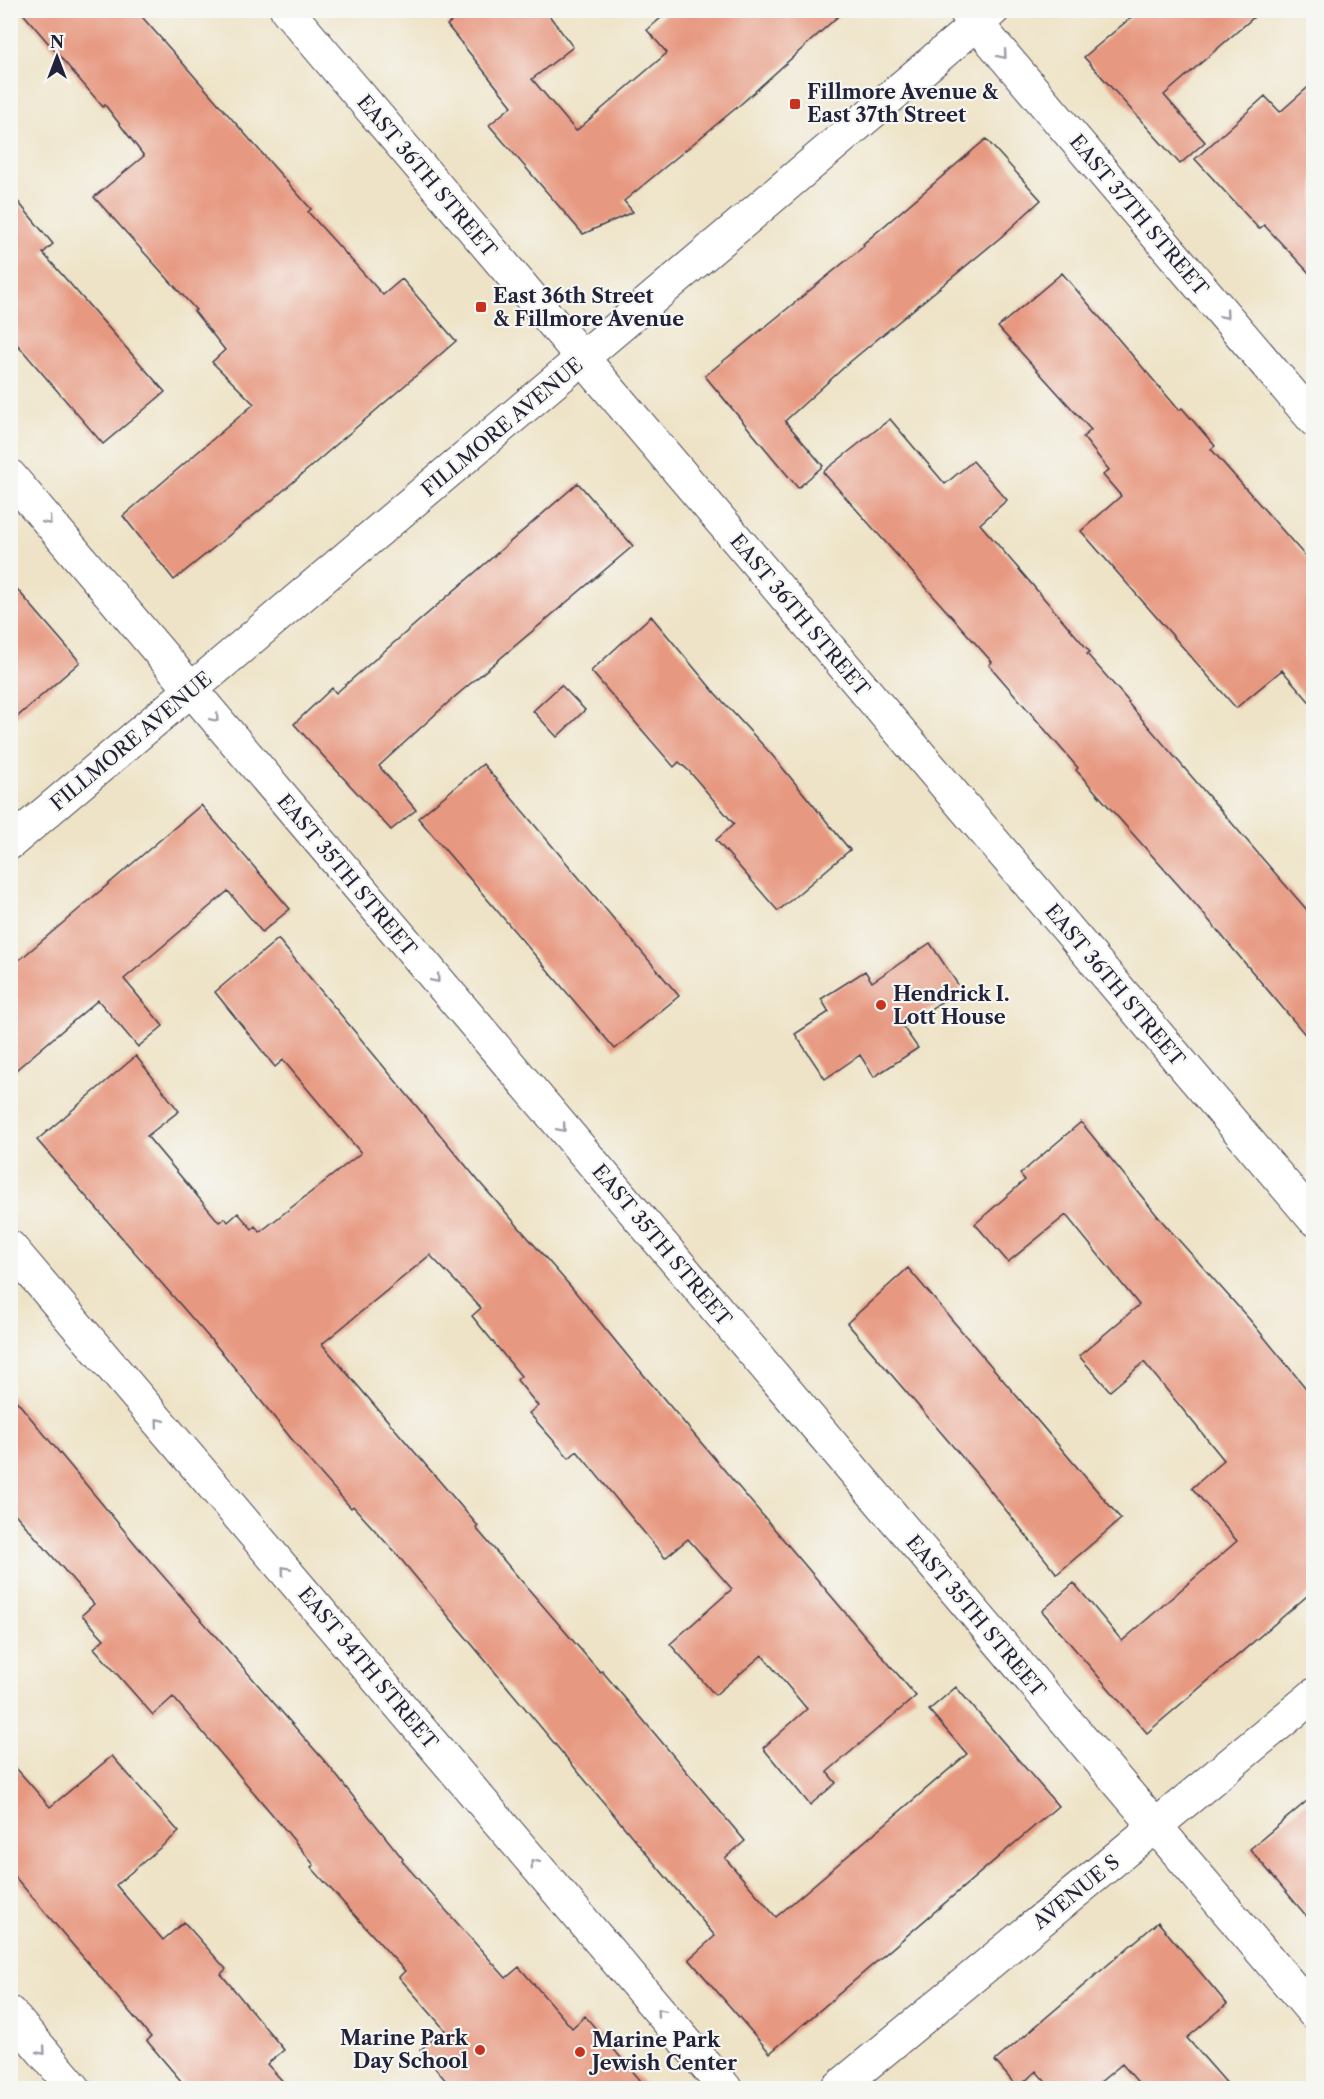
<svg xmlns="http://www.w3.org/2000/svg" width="1324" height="2099" font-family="'Libre Caslon Text',serif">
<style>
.building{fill:#e79880}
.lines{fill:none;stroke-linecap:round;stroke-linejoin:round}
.street-casing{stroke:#413f50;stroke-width:35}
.street{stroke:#fff;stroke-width:33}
.oneway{stroke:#9c9ca7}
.poi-dot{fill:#c8321e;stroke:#f6f6f2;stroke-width:2}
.labels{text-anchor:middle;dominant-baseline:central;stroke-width:4.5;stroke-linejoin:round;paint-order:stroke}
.poi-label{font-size:20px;font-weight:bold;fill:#22223b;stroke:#f6f6f2;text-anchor:start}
.street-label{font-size:20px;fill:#22223b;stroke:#f6f6f2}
</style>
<rect width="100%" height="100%" fill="#f6f6f2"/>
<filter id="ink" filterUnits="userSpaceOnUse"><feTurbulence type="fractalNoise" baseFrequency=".0167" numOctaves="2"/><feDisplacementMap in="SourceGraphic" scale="12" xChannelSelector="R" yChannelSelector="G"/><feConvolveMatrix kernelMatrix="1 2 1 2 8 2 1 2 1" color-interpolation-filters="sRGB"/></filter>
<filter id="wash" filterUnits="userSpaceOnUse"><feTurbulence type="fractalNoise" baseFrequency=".008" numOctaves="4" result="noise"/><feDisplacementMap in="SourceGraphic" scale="24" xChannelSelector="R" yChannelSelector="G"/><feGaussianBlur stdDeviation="1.35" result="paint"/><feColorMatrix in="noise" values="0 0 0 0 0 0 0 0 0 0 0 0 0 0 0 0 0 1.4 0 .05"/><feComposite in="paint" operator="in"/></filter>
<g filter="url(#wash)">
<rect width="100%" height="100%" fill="#eee3c6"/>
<g id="blocks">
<!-- building -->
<path class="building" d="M 20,10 L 136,10 L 311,209 L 308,212 L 383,295 L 402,279 L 456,341 L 270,502 L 174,580 L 123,516 L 254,404 L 212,362 L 225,350 L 194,311 L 196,310 L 94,197 L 144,156 L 105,105 L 103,107 Z
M 465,10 L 545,10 L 573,47 L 532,79 L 576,131 L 667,53 L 647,30 L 670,10 L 845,10 L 741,104 L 624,201 L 633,212 L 583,234 L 489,125 L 512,106 L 447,25 Z
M 1140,10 L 1262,10 L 1164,95 L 1205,142 L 1180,164 L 1084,57 Z
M 1314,82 L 1314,278 L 1264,225 L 1259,229 L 1195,159 L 1265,96 L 1280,112 Z
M 986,139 L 1041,200 L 1001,237 L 851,361 L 785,421 L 823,466 L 798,488 L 705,376 L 864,246 L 863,244 Z
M 10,192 L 53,244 L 43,253 L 165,392 L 103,444 L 10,336 Z
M 1062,273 L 1179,410 L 1182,408 L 1215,446 L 1211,449 L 1314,566 L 1314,707 L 1282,670 L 1236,708 L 1081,531 L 1121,496 L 1103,475 L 1109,470 L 1083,437 L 1091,430 L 998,327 Z
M 890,419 L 945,484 L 973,461 L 1007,500 L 980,524 L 1090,652 L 1087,654 L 1129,702 L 1128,703 L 1314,918 L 1314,1045 L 1196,905 L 1076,770 L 1078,768 L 989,665 L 992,662 L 823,472 Z
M 578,483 L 633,546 L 451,700 L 379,766 L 416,810 L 391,830 L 294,724 L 332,688 L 336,693 Z
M 10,581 L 80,662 L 10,723 Z
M 651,616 L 715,693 L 772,755 L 850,850 L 778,911 L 716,840 L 734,824 L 689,771 L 679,762 L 674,767 L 591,671 Z
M 561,685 L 585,710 L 557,737 L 533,711 Z
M 483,764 L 679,996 L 615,1049 L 418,818 Z
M 201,805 L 290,909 L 262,932 L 228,891 L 124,979 L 163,1026 L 138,1047 L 98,1000 L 10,1075 L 10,968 Z
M 278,939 L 481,1184 L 572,1288 L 631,1360 L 916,1696 L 827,1772 L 836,1783 L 810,1805 L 763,1748 L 807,1709 L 762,1655 L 715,1695 L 670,1644 L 732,1589 L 688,1539 L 665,1558 L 577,1451 L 569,1458 L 529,1413 L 538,1406 L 517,1380 L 521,1376 L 472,1316 L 481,1308 L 430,1255 L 322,1344 L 478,1526 L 476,1528 L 600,1672 L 602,1671 L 745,1841 L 725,1858 L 776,1917 L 967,1754 L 929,1710 L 956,1687 L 1058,1806 L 770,2053 L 689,1959 L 715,1936 L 399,1557 L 353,1506 L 351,1508 L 306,1457 L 225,1356 L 37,1140 L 136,1056 L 179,1111 L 147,1136 L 219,1222 L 225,1218 L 228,1222 L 238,1213 L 252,1229 L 255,1226 L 260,1232 L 361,1153 L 283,1060 L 275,1067 L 215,992 Z
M 930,943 L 961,989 L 903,1027 L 918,1048 L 874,1077 L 860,1055 L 825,1079 L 795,1034 L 829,1012 L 821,999 L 865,971 L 872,982 Z
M 1081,1122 L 1160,1219 L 1250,1320 L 1314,1398 L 1314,1590 L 1147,1733 L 1042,1611 L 1074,1583 L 1122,1641 L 1237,1541 L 1192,1488 L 1224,1460 L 1144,1362 L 1110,1391 L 1079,1356 L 1139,1305 L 1066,1215 L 1008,1262 L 975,1224 L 1025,1180 L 1020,1174 Z
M 908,1268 L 1121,1519 L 1057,1574 L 981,1479 L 847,1323 Z
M 10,1393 L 137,1546 L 328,1765 L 403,1859 L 402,1861 L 506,1978 L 519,1967 L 572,2028 L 585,2016 L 647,2088 L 452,2088 L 420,2050 L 445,2030 L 399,1977 L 405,1971 L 311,1867 L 314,1865 L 288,1833 L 173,1697 L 153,1715 L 94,1648 L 104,1639 L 82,1615 L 94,1604 L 10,1508 Z
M 112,1756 L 179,1832 L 116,1885 L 163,1940 L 184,1922 L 226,1969 L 221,1974 L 284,2050 L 267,2064 L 289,2088 L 187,2088 L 147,2041 L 151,2037 L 10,1871 L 10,1761 L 50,1807 Z
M 1314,1795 L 1314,1925 L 1250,1849 Z
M 1158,1922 L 1227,2004 L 1187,2038 L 1231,2088 L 1143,2088 L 1122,2064 L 1093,2088 L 1051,2088 L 1036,2071 L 1018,2088 L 995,2061 Z"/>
</g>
</g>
<g filter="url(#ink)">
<use href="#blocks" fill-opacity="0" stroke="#413f50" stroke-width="1.5"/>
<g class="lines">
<!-- street casing -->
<g class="street-casing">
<path id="street" d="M 287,10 L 1314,1219
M 965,10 L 1314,420
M 10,476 L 1314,2013
M 10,843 L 993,10
M 10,1247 L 725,2088
M 10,2013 L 74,2088
M 838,2088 L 1314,1695"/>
</g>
<!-- street -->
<use href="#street" class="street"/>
</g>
<!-- one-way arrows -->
<defs><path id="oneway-chevron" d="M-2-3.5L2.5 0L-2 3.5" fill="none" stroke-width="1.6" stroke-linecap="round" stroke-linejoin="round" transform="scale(1.5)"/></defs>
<g class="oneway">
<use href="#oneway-chevron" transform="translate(1003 55) rotate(49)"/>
<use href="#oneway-chevron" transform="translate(1225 315) rotate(50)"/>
<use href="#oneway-chevron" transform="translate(48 521) rotate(50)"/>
<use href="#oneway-chevron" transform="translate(215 718) rotate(50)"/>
<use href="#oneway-chevron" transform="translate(436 979) rotate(50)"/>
<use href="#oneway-chevron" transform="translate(562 1128) rotate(50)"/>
<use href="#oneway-chevron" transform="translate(159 1422) rotate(-130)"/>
<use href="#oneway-chevron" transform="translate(285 1570) rotate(-130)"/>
<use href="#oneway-chevron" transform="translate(534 1863) rotate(-130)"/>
<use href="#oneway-chevron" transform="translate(660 2012) rotate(-130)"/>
<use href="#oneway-chevron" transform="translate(42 2051) rotate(50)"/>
</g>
</g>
<!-- markers -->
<g class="poi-dot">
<rect x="789" y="98" width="12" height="12" rx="3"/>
<rect x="475" y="301" width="12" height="12" rx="3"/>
<circle cx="881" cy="1005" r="6"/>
<circle cx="480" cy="2050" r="6"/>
<circle cx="580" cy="2052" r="6"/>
</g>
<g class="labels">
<!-- poi labels -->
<g class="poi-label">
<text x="807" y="92">Fillmore Avenue &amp;<tspan x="807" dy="23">East 37th Street</tspan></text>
<text x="493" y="296">East 36th Street<tspan x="493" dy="23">&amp; Fillmore Avenue</tspan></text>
<text x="893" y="994">Hendrick I.<tspan x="893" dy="23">Lott House</tspan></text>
<text x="468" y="2038" text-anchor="end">Marine Park<tspan x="468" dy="23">Day School</tspan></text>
<text x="592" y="2040">Marine Park<tspan x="592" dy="23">Jewish Center</tspan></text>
</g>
<!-- street labels -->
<g class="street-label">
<text transform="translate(427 176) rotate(50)">EAST 36TH STREET</text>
<text transform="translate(1139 215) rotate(50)">EAST 37TH STREET</text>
<text transform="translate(502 427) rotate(-40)">FILLMORE AVENUE</text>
<text transform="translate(800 615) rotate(50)">EAST 36TH STREET</text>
<text transform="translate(131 741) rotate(-40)">FILLMORE AVENUE</text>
<text transform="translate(347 875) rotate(50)">EAST 35TH STREET</text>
<text transform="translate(1115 985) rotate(50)">EAST 36TH STREET</text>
<text transform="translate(662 1245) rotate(50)">EAST 35TH STREET</text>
<text transform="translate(976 1616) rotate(50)">EAST 35TH STREET</text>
<text transform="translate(368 1668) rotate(50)">EAST 34TH STREET</text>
<text transform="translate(1076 1892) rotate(-39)">AVENUE S</text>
</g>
</g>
<!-- margin -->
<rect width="1324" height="2099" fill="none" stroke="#f6f6f2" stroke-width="36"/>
<!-- north arrow -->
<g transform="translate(57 57)" stroke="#f6f6f2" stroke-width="4.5" paint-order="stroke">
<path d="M0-4.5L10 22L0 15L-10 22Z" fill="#22223b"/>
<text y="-9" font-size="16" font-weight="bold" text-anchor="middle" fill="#22223b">N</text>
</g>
</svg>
